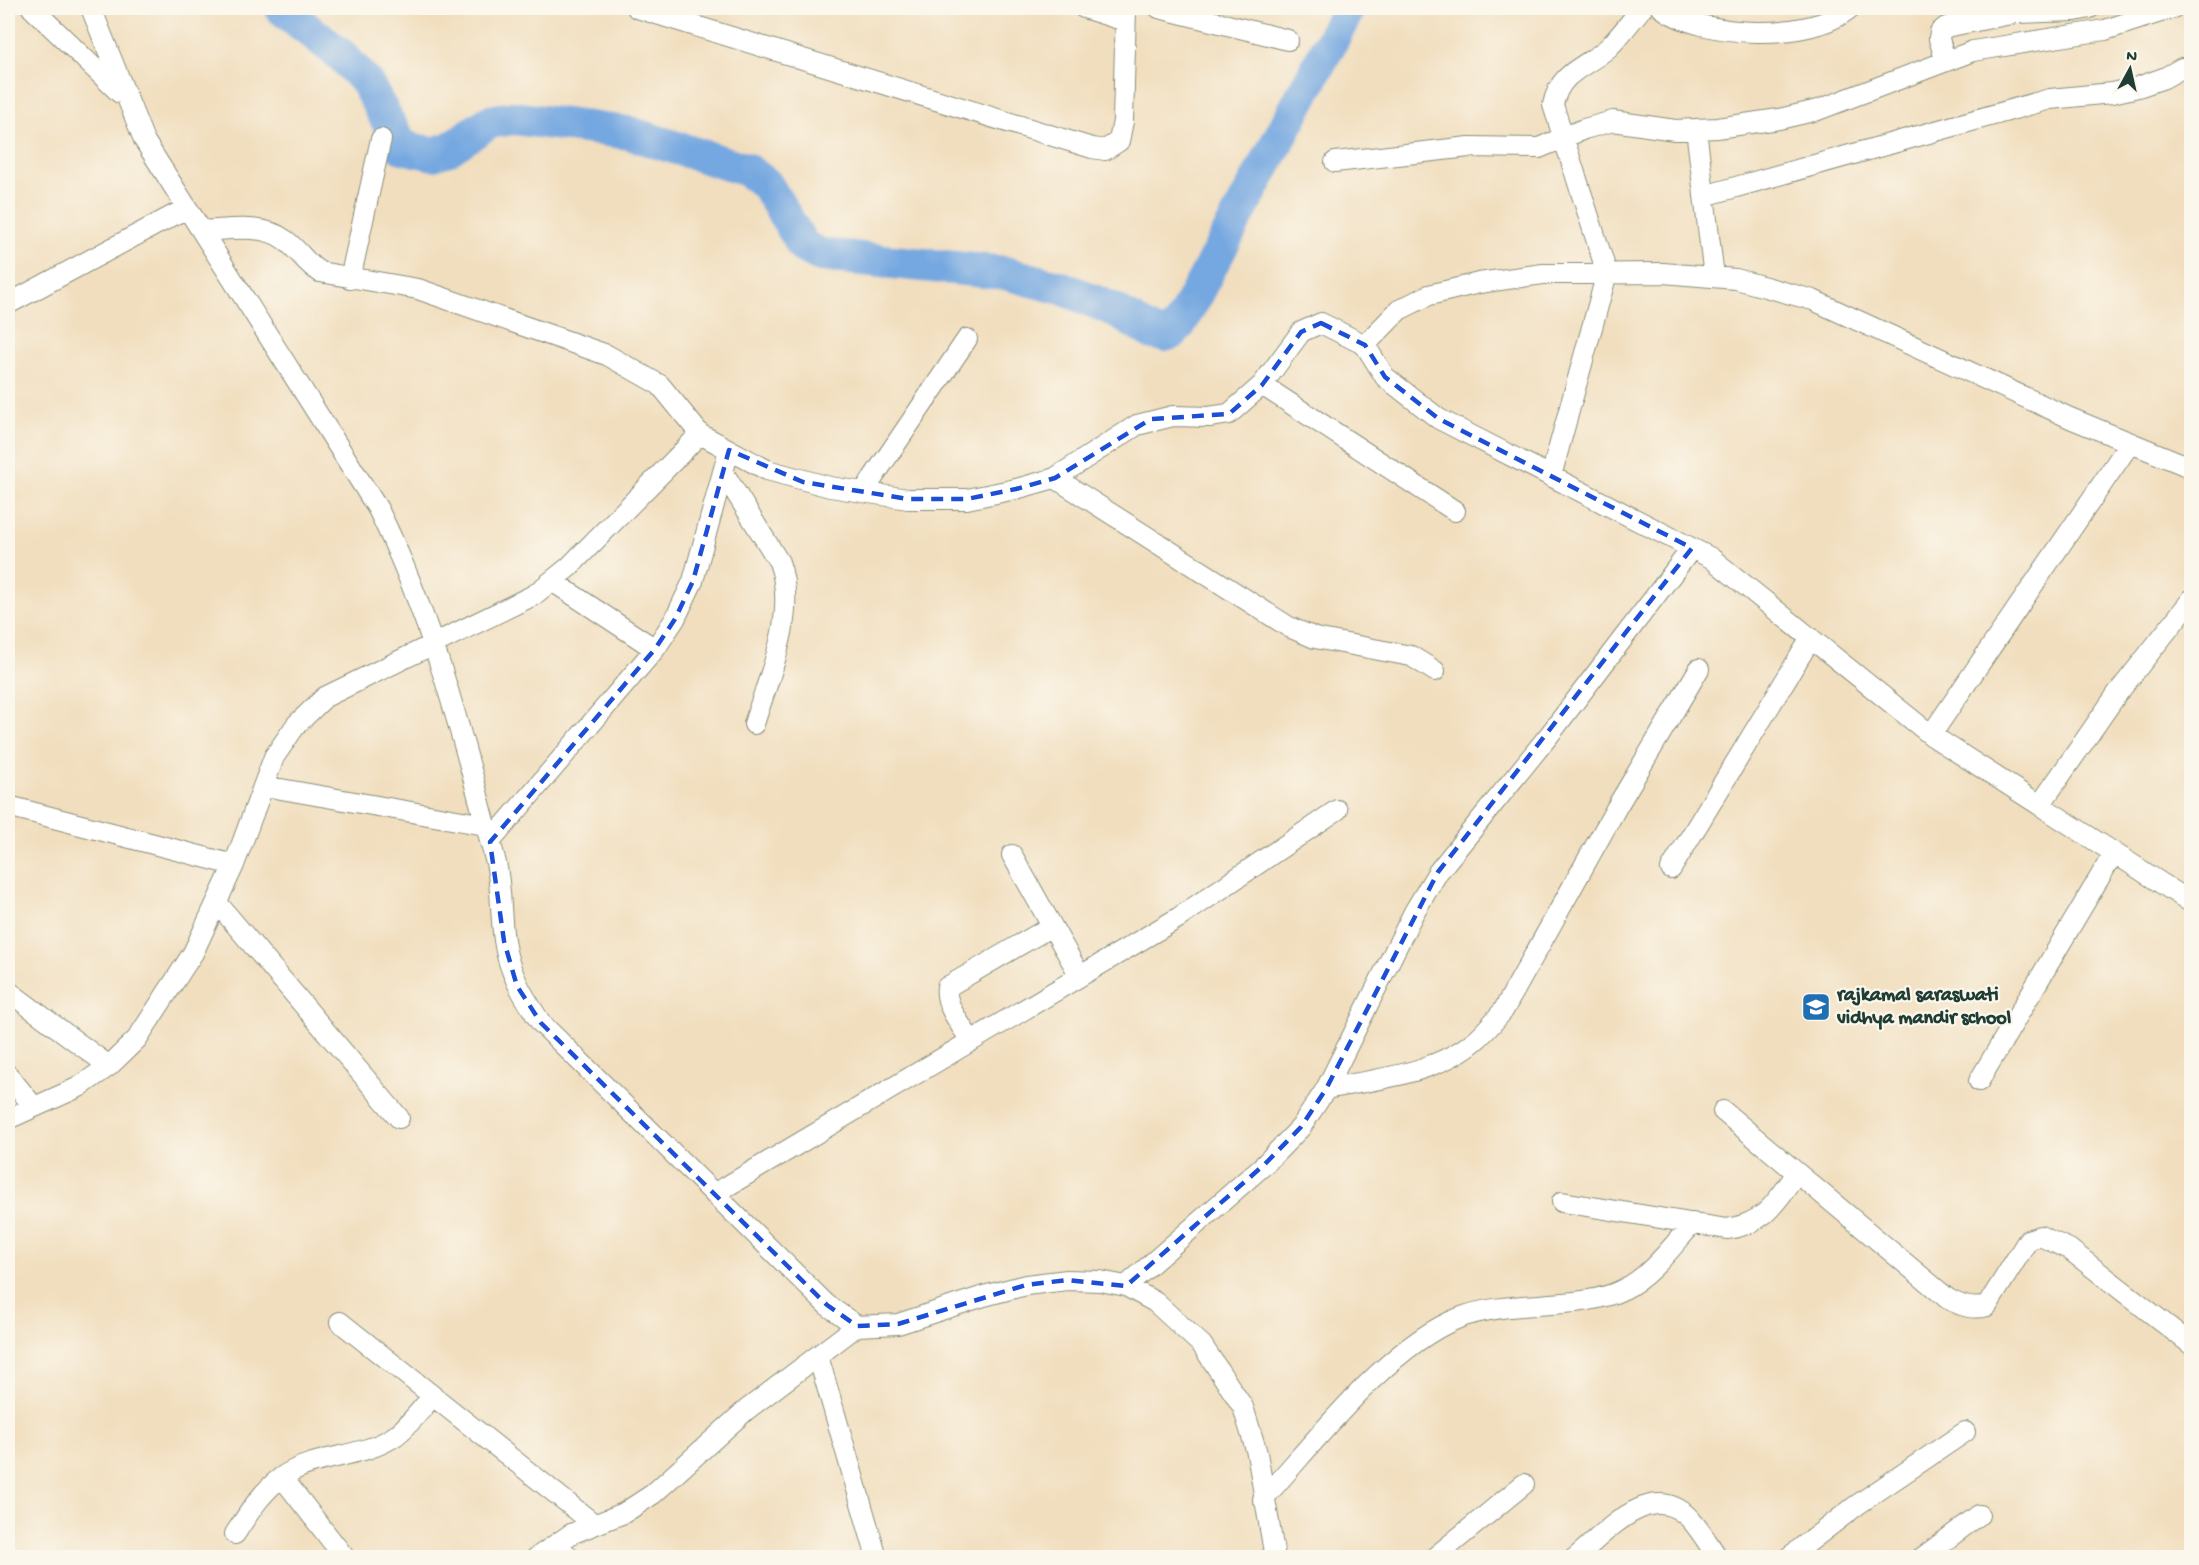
<svg xmlns="http://www.w3.org/2000/svg" width="2199" height="1565" font-family="'Gochi Hand',sans-serif">
<style>
.lines{fill:none;stroke-linecap:round;stroke-linejoin:round}
.river{stroke:#74a7e0;stroke-width:34}
.minor-casing{stroke:#888e79;stroke-width:22}
.minor{stroke:#fff;stroke-width:20}
.marked{fill:none;stroke:#1d4ed8;stroke-width:4.5;stroke-dasharray:12 8;stroke-linejoin:round}
.labels{text-anchor:middle;dominant-baseline:central;stroke-width:4.5;stroke-linejoin:round;paint-order:stroke}
.poi-label{font-size:20px;font-weight:bold;fill:#1f3d34;stroke:#fbf7ec;text-anchor:start}
</style>
<rect width="100%" height="100%" fill="#fbf7ec"/>
<filter id="ink" filterUnits="userSpaceOnUse"><feTurbulence type="fractalNoise" baseFrequency=".0167" numOctaves="2"/><feDisplacementMap in="SourceGraphic" scale="12" xChannelSelector="R" yChannelSelector="G"/><feConvolveMatrix kernelMatrix="1 2 1 2 8 2 1 2 1" color-interpolation-filters="sRGB"/></filter>
<filter id="wash" filterUnits="userSpaceOnUse"><feTurbulence type="fractalNoise" baseFrequency=".008" numOctaves="4" result="noise"/><feDisplacementMap in="SourceGraphic" scale="24" xChannelSelector="R" yChannelSelector="G"/><feGaussianBlur stdDeviation="1.35" result="paint"/><feColorMatrix in="noise" values="0 0 0 0 0 0 0 0 0 0 0 0 0 0 0 0 0 1.4 0 .05"/><feComposite in="paint" operator="in"/></filter>
<g filter="url(#wash)">
<rect width="100%" height="100%" fill="#f1debe"/>
<g class="lines">
<!-- river -->
<path class="river" d="M 281,8 L 342,56 L 366,82 L 402,147 L 433,154 L 449,149 L 489,122 L 513,118 L 629,133 L 747,170 L 766,184 L 804,247 L 821,255 L 1005,273 L 1062,288 L 1110,308 L 1153,333 L 1164,335 L 1172,333 L 1180,324 L 1349,8"/>
</g>
</g>
<g filter="url(#ink)">
<g class="lines">
<!-- minor casing -->
<g class="minor-casing">
<path id="minor" d="M 32,8 L 120,93
M 91,8 L 144,140 L 378,509 C 434,622 464,743 496,863 C 502,889 500,915 504,940 C 508,972 524,997 541,1023 L 827,1305 L 857,1326 L 898,1324 L 984,1296 L 1026,1285 L 1067,1280 L 1100,1281 L 1126,1286 L 1155,1302 L 1202,1345 L 1243,1407 L 1257,1453 L 1275,1558
M 637,8 L 1092,148 L 1105,150 L 1119,141 L 1123,121 L 1126,8
M 1084,8 L 1125,21
M 1159,8 L 1288,40
M 1662,8 C 1703,38 1811,42 1850,8
M 1945,59 L 1939,39 L 1940,32 L 1946,27 L 2016,13 L 2075,11 L 2090,8
M 1696,129 L 1714,277
M 1335,162 L 1469,147 L 1539,148 L 1584,129 L 1613,121 L 1675,130 L 1717,128 L 1779,119 L 1818,110 L 1973,51 L 2105,30 L 2173,8
M 1704,196 L 2050,99 L 2112,93 L 2138,87 L 2164,78 L 2182,68
M 202,231 C 227,230 264,223 285,240 C 299,250 305,263 320,272 L 418,289 L 607,355 L 660,385 L 700,434 L 767,470 L 830,487 L 908,499 L 967,499 L 1016,489 L 1055,478 L 1137,425 L 1173,416 L 1209,417 L 1229,414 L 1262,385 L 1301,332 L 1321,323 L 1365,345
M 350,279 L 381,139
M 8,304 L 187,208
M 1262,385 L 1455,511
M 2192,468 L 2070,418 L 1813,300 L 1736,279 L 1663,273 L 1543,274 L 1479,283 L 1429,295 L 1399,310 L 1365,345 L 1385,377 L 1439,419 L 1711,558 L 1931,735 L 2192,903
M 723,472 L 779,562 C 798,615 770,672 754,724
M 1551,476 L 1607,273 L 1553,105 C 1560,70 1586,68 1609,47 C 1621,35 1631,21 1642,8
M 1055,478 L 1289,627 L 1315,638 L 1411,656 L 1435,671
M 864,491 L 967,339
M 552,581 L 655,649
M 1931,735 L 2130,443
M 264,786 L 485,825
M 2040,805 L 2117,694 L 2192,599
M 8,806 L 234,865
M 490,842 L 655,649 L 675,619 L 693,581 L 729,450
M 1012,855 L 1080,976
M 1671,869 L 1811,638
M 218,904 L 399,1118
M 8,991 L 109,1066
M 971,1041 C 962,1026 944,1005 947,987 L 1052,926
M 8,1075 L 34,1107
M 1979,1081 L 2114,853
M 1326,1089 C 1376,1079 1438,1074 1478,1038 C 1487,1030 1495,1020 1503,1011 L 1618,805 L 1699,669
M 1723,1111 L 1948,1299 C 1962,1306 1972,1310 1987,1306 L 2028,1240 L 2040,1236 L 2069,1249 L 2192,1345
M 8,1119 L 79,1087 L 109,1066 L 137,1039 L 193,953 L 234,865 L 274,757 L 296,725 L 325,697 L 534,595 L 569,567 L 700,434
M 714,1194 L 1178,918 L 1337,810
M 1562,1202 L 1727,1229 C 1765,1224 1776,1202 1797,1173
M 1126,1286 L 1265,1164 L 1301,1127 L 1326,1089 L 1414,912 L 1438,872 L 1550,734 L 1692,548
M 340,1322 L 594,1524
M 818,1356 L 877,1558
M 282,1477 L 345,1558
M 1263,1499 C 1314,1443 1389,1345 1459,1318 C 1510,1298 1580,1312 1624,1289 C 1651,1276 1673,1245 1693,1223
M 235,1534 C 248,1514 262,1491 282,1477 C 315,1454 361,1459 395,1436 C 409,1426 421,1409 433,1396
M 557,1544 L 570,1558
M 536,1558 L 571,1534 L 624,1513 L 653,1494 L 745,1411 L 857,1326
M 1434,1558 L 1524,1484
M 1575,1558 C 1606,1532 1653,1477 1691,1520 C 1701,1531 1709,1545 1718,1558
M 1788,1558 L 1857,1505 L 1965,1432
M 1922,1558 L 1979,1515"/>
</g>
<!-- minor -->
<use href="#minor" class="minor"/>
</g>
</g>
<!-- marked area -->
<path class="marked" d="M 1321,323 L 1365,345 L 1385,377 L 1439,419 L 1692,548 L 1438,872 L 1326,1089 L 1301,1127 L 1265,1164 L 1126,1286 L 1067,1280 L 1026,1285 L 898,1324 L 857,1326 L 827,1305 L 541,1023 L 517,986 L 504,941 L 490,842 L 655,649 L 675,619 L 693,581 L 729,450 L 803,482 L 908,499 L 967,499 L 1016,489 L 1055,478 L 1151,419 L 1229,414 L 1262,385 L 1301,332 Z"/>
<!-- icons -->
<defs>
<g id="school-square" transform="scale(1.5)"><rect x="-9" y="-9" width="18" height="18" rx="4" fill="#1f6fb2" stroke="#fbf7ec"/><path d="M0-5L7-2L0 1L-7-2ZM-4 1L0 2.5L4 1V4Q0 6-4 4Z" fill="#fff"/></g>
</defs>
<g fill-rule="evenodd">
<use href="#school-square" x="1816" y="1007"/>
</g>
<g class="labels">
<!-- poi labels -->
<g class="poi-label">
<text x="1837" y="996">rajkamal saraswati<tspan x="1837" dy="23">vidhya mandir school</tspan></text>
</g>
</g>
<!-- margin -->
<rect width="2199" height="1565" fill="none" stroke="#fbf7ec" stroke-width="30"/>
<!-- north arrow -->
<g transform="translate(2130 69) rotate(8)" stroke="#fbf7ec" stroke-width="4.5" paint-order="stroke">
<path d="M0-4.5L10 22L0 15L-10 22Z" fill="#1f3d34"/>
<text y="-9" font-size="16" font-weight="bold" text-anchor="middle" fill="#1f3d34">N</text>
</g>
</svg>
